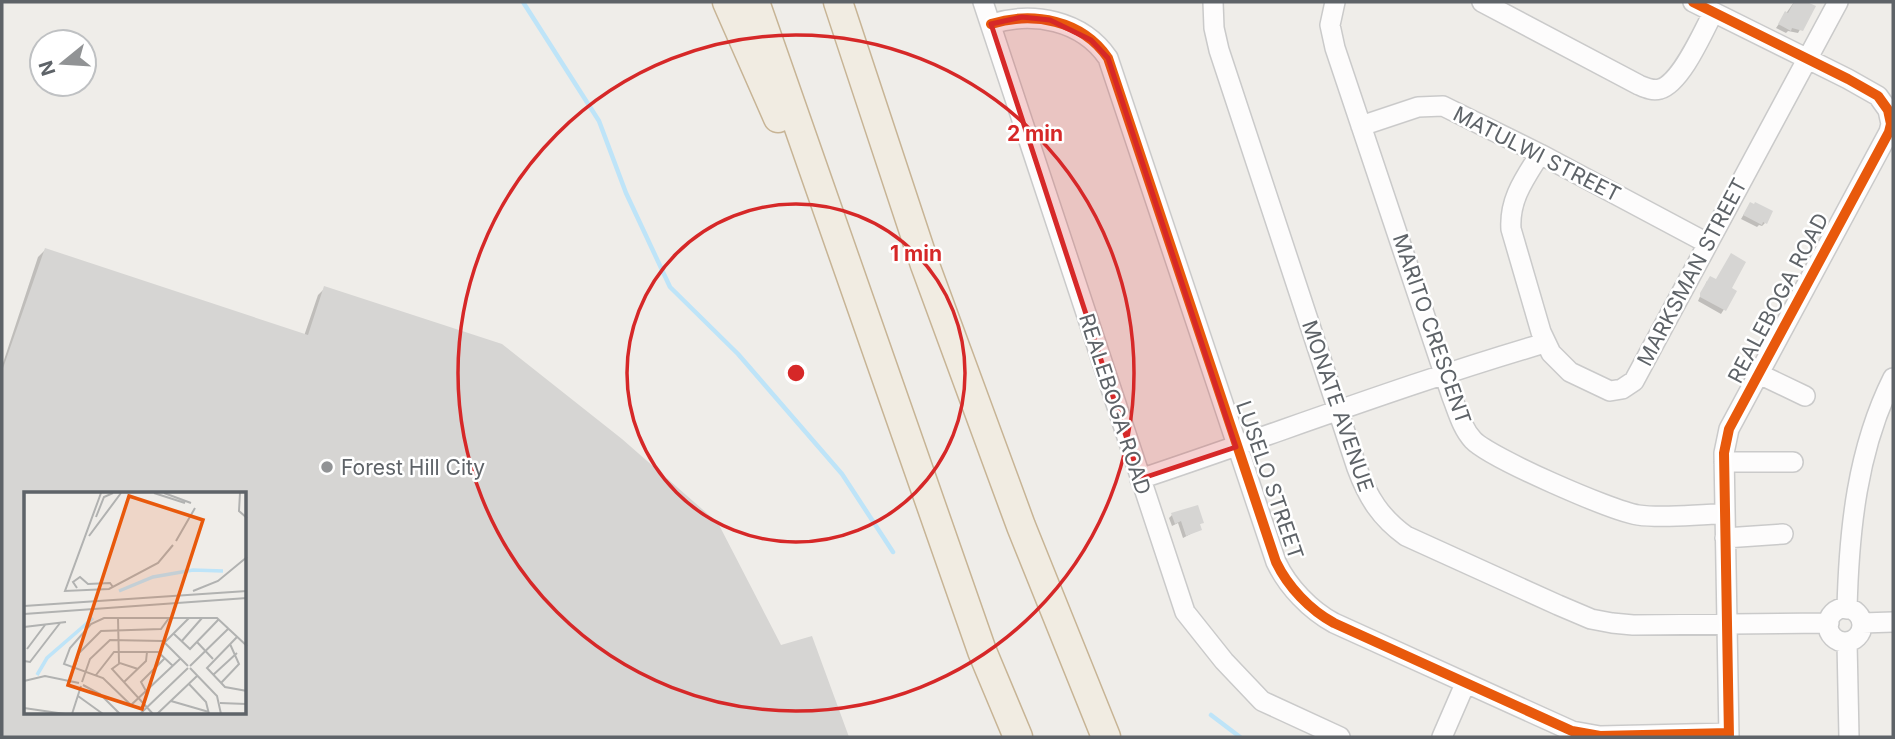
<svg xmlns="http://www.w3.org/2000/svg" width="1895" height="739" font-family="Inter,sans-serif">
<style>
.shadow{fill:#0003;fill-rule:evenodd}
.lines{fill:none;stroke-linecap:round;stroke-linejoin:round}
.stream{stroke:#bee4f8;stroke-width:4.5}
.building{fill:#d6d5d3;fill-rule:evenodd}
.minor-casing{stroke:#cacaca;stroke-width:22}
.highway-casing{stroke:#c7b495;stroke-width:31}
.minor{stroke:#fdfcfc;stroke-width:19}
.highway{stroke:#f1ece2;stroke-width:28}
.cycleway-casing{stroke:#fff;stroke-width:15}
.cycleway{stroke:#e8590c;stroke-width:10}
.marked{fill:#d62828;fill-opacity:0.2;stroke:#d62828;stroke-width:5;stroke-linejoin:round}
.ring{fill:none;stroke:#d62828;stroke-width:3.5}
.poi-dot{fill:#919395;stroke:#fff;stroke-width:2.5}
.labels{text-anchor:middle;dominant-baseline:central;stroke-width:5;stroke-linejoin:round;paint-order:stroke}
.street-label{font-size:21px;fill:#5e6368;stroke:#fff}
.poi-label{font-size:21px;fill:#5e6368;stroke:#fff;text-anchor:start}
.inset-river{fill:none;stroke:#bee4f8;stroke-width:3.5}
.inset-road{fill:none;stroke:#b1b2b1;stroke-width:2}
.view{fill:#e8590c;fill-opacity:0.15;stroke:#e8590c;stroke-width:3.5}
.inset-edge{fill:none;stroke:#5e6368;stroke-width:3.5}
.centre{fill:#d62828;stroke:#fff;stroke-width:3.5}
.ring-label{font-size:21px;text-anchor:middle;font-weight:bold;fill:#d62828;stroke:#fff;stroke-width:5;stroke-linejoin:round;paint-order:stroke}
</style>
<rect width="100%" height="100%" fill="#efede9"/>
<!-- shadow -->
<path class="shadow" d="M 1794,2 L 1804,2 L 1813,7 L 1798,33 L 1788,31 L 1786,33 L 1776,28 Z
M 1750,204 L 1765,223 L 1762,226 L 1759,225 L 1757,227 L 1741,219 Z
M 45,250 L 304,336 L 318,295 L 325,288 L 780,647 L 811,638 L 847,737 L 2,737 L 2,366 L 38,257 ZM 26,494 L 245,494 L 245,713 L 26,713 Z
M 1707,281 L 1735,292 L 1721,314 L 1698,301 Z
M 1172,515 L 1202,522 L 1199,525 L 1200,529 L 1183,538 L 1178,523 L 1172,526 L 1169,518 Z"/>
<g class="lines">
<!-- stream -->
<path class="stream" d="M 523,2 L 599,121 L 626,193 L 670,287 L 738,354 L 842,474 L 893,552
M 1211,715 L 1240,737"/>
</g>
<!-- building -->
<path class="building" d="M 1794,2 L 1807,2 L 1816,6 L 1803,31 L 1792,28 L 1791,31 L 1778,24 L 1785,11 L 1788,13 Z
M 1750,202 L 1754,204 L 1755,202 L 1773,211 L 1767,224 L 1763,222 L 1762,225 L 1743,215 Z
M 45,248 L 308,335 L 324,286 L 502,344 L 622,439 L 718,523 L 781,645 L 812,636 L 849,737 L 2,737 L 2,371 ZM 26,494 L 245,494 L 245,713 L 26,713 Z
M 1731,253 L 1746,262 L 1732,288 L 1737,291 L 1726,311 L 1700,297 L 1700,293 L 1710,276 L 1716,279 Z
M 1198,505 L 1204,523 L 1200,524 L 1202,530 L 1186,536 L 1181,521 L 1175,524 L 1171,513 Z"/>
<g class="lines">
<!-- minor casing -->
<g class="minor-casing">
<path id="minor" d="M 983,2 L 1185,612 L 1224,661 L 1262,701 L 1340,737
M 1213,2 L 1214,28 L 1219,50 L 1357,468 C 1368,498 1381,518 1406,536 L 1558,605 L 1591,619 L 1612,623 L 1633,625 L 1829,623
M 1335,2 L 1330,25 L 1335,48 L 1452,397 C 1458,412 1462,428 1473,440 C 1490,458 1612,511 1638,515 C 1665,519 1696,514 1724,514
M 1482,2 L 1639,85 C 1646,88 1652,91 1660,89 C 1681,83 1703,32 1713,13
M 1693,2 L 1848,79 L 1878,96 L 1888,110 L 1891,124 L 1889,132 L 1729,429 L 1724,453 L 1729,737
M 991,24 C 1033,11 1082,20 1108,58 L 1276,562 C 1288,587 1310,610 1334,623 L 1572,731 L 1600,736 L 1729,733
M 1361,126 L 1418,107 L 1443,106 L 1540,154 L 1707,243
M 1540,154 C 1525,178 1509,199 1511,229 L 1541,332 L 1551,353 L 1570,372 L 1610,391 L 1622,389 L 1634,381 L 1838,2
M 1759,374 L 1805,396
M 1724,462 L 1793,462
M 1140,479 C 1275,434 1408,383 1545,343
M 1725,538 L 1783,534
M1828 625a17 17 0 1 1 34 0a17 17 0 1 1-34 0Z
M 1847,609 C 1849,530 1857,450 1893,378
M 1862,623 L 1893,622
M 1847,642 L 1849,737
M 1442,737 L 1465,684"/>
</g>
<!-- highway casing -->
<g class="highway-casing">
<path id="highway" d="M 727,2 L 778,118
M 755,2 L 982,651 L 1018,737
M 838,2 L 925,265 L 1021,526 L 1106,737"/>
</g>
<!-- minor -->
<use href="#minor" class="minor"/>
<!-- highway -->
<use href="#highway" class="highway"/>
<!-- cycleway casing -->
<g class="cycleway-casing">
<path id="cycleway" d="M 1693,2 L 1848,79 L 1878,96 L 1888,110 L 1891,124 L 1889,132 L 1729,429 L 1724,453 L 1729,737
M 991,24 C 1033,11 1082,20 1108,58 L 1276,562 C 1288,587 1310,610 1334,623 L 1572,731 L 1600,736 L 1729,733"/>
</g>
<!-- cycleway -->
<use href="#cycleway" class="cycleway"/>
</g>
<!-- marked area -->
<path class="marked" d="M 1022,17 L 1050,20 L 1091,40 L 1108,58 L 1236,447 L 1140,479 L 991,24 Z"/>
<!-- distance rings -->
<g class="ring">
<circle cx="796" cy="373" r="169"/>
<circle cx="796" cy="373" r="338"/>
</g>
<!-- markers -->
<circle class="poi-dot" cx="327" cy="467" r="7"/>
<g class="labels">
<!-- street labels -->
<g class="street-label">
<text transform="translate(1537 154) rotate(27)">MATULWI STREET</text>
<text transform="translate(1692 272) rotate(-62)">MARKSMAN STREET</text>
<text transform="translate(1778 298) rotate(-62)">REALEBOGA ROAD</text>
<text transform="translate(1432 329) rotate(71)">MARITO CRESCENT</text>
<text transform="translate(1115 404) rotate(72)">REALEBOGA ROAD</text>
<text transform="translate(1338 406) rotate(71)">MONATE AVENUE</text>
<text transform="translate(1270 480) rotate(71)">LUSELO STREET</text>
</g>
<!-- poi labels -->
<g class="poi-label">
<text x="341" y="467">Forest Hill City</text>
</g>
</g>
<!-- overview -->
<g transform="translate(24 492)">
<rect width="222" height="222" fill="#efede9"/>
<path class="inset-river" d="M 95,99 L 129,85 L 169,78 L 199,79M 13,183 L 23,166 L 69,126"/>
<path class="inset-road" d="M 77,1 L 41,99 L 85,97 L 134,71 L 149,53M 130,1 L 161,11M 140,1 L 167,11M 216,1 L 215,19 L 223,26M 72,25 L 80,5 L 89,1M 65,44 L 97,1M 152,49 L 171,16M 53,96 L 49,90 L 56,85 L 64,92 L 86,91 L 89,95M 169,99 L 194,89 L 223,65M 0,114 L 223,99M 0,122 L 223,106M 94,126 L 95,171M 0,135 L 42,130M 150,142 L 166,157 L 195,127M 213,145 L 183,176 L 201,195 L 223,199M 141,150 L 165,126M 157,150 L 178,126M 173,150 L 189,167M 3,157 L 21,133M 157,166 L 107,213 L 79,186 L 40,172 L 46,156 L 67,132 L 80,126 L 193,126 L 223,154M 0,169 L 6,170 L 36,131M 166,174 L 205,136M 166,176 L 193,204 L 197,222M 50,177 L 55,161 L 77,139 L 137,137 L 145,126M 114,177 L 96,171 L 88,177 L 129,222M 72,183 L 90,160 L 134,160 L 149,174M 189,183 L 213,161M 0,189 L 21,184 L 55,191M 58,190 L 66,167 L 86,148 L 139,149 L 164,174M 100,190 L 122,169 L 123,160M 197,191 L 215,172 L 206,152M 165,192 L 182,210 L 185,222M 59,193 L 76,202 L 96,222M 122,199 L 117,190 L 141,166M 54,204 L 79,222M 147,209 L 185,220M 196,211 L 222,212M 0,216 L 41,222M 48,222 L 57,194M 116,222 L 164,176M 133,222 L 173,184"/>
<path class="view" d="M 105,4 L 179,28 L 118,217 L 44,193 Z"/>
<rect width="222" height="222" class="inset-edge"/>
</g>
<circle cx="796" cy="373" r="10" class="centre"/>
<g class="ring-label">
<text x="1035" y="141">2 min</text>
<text x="916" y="261">1 min</text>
</g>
<!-- border -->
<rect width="1895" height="739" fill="none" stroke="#5e6368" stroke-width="7"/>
<!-- north arrow -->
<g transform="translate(63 63) rotate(252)"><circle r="33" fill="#ffffff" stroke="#bfc1c3" stroke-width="2"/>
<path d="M0-5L12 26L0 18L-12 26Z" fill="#919395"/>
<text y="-10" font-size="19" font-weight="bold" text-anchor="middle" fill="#5e6368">N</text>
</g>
</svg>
